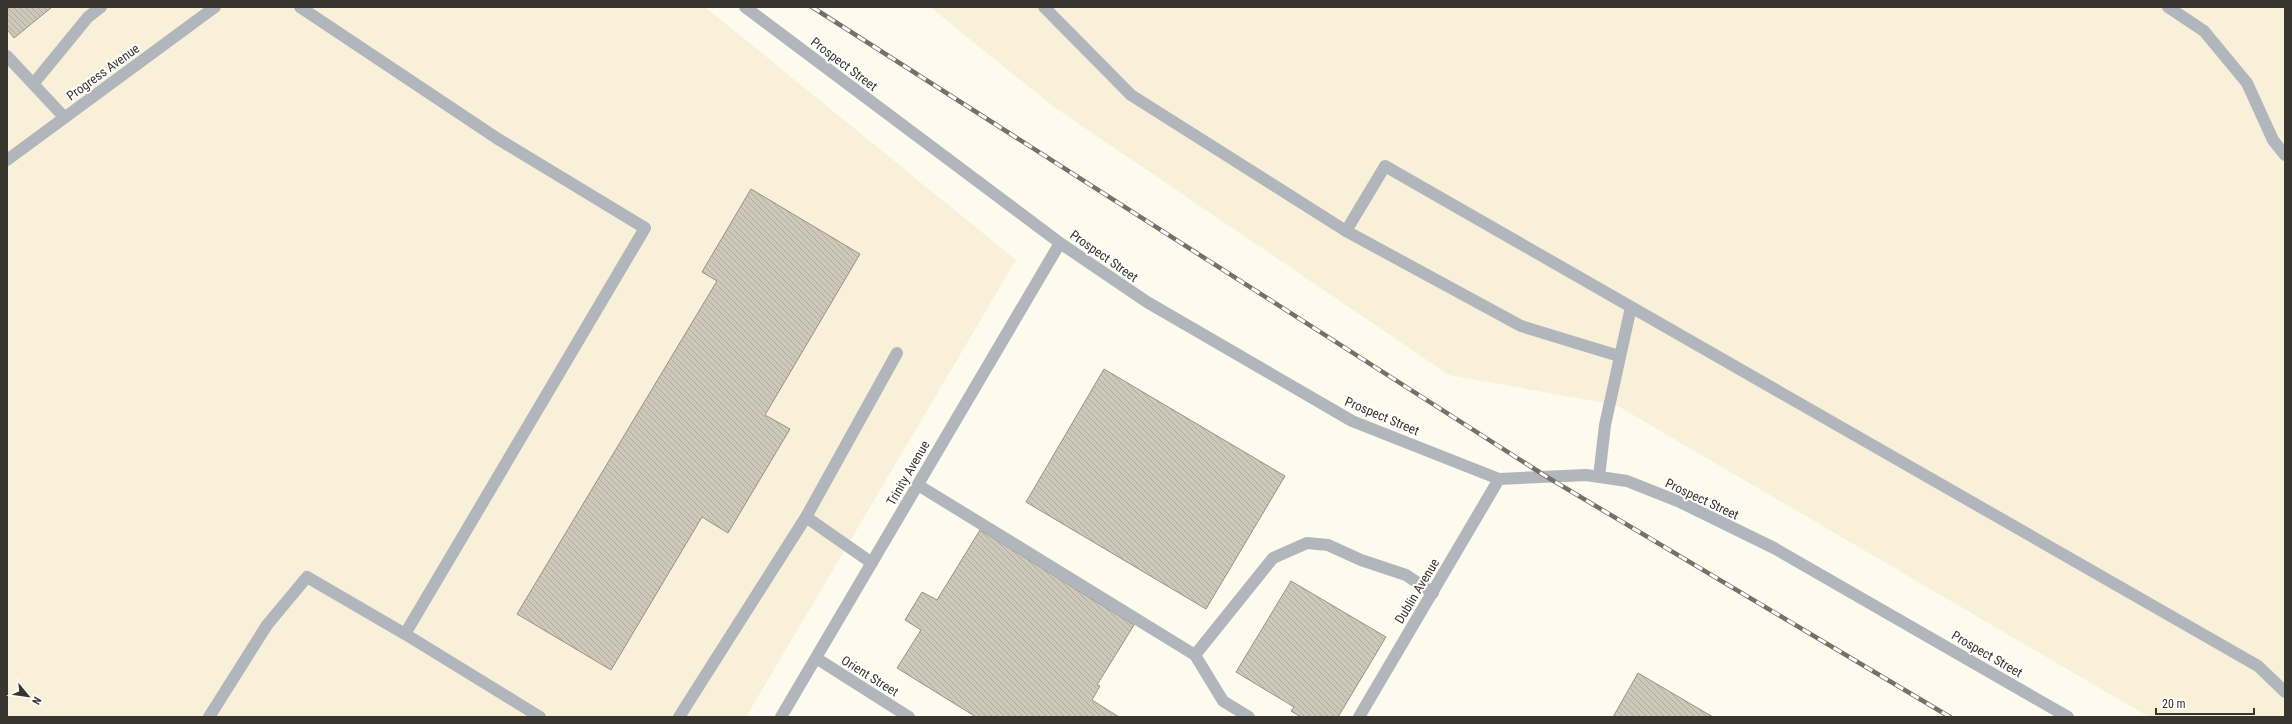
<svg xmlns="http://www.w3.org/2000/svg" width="2292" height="724" font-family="'Roboto Condensed',sans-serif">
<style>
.built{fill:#f8f0d9}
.building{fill:url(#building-back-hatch);stroke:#979284}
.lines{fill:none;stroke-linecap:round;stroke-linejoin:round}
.minor{stroke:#b0b6bb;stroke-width:12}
.rail-casing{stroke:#757169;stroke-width:4.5}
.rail{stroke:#fff;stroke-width:3;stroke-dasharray:9;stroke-linecap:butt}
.labels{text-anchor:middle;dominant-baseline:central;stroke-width:4;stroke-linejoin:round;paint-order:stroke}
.street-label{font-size:13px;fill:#38352f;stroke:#fff}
</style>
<defs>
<pattern id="building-back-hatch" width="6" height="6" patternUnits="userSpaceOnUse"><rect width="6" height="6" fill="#cdc8b9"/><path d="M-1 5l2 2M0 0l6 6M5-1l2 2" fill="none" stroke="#b1ac9f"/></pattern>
</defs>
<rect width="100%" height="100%" fill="#fefaed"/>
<!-- built -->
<path class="built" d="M 7,7 L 705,7 L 1016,260 L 746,717 L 7,717 Z
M 930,7 L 2285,7 L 2285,717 L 2149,717 L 1616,405 L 1449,375 L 1054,107 Z"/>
<!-- building -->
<path class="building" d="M 7,7 L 52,7 L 14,38 L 7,29 Z
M 751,189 L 860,254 L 765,415 L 790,429 L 728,533 L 702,517 L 611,670 L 517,614 L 717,281 L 702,272 Z
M 1104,369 L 1285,476 L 1206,609 L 1026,502 Z
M 980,530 L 1134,625 L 1097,685 L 1100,686 L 1092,700 L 1119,717 L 976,717 L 897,668 L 921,630 L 905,620 L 922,592 L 937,600 Z
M 1291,581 L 1386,637 L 1338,717 L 1301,717 L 1291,711 L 1294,707 L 1236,672 Z
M 1638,673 L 1713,717 L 1613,717 Z"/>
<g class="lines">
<!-- minor -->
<path class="minor" d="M 300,7 L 498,139 L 645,228 L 405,634 L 540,717
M 745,7 L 1060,243 L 1147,302 L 1352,421 L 1499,479 L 1586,475 L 1627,481 L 1680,502 L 1774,548 L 2068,717
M 1044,7 L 1131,95 L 1346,231 L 1521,326 L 1619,356
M 2168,7 L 2204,31 L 2247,83 L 2273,140 L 2285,155
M 7,56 L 64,117
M 34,83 L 88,17 L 101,7
M 7,160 L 215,7
M 1346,231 L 1385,166 L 2258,666 L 2285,692
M 1599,477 L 1605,425 L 1631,307
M 918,485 L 1195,655 L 1223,701 L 1249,717
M 806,517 L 872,563
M 1195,655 L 1273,558 L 1307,543 L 1328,545 L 1361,560 L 1406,575 L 1433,593
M 816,658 L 909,717
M 209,717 L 267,625 L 307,577 L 405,634
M 679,717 L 806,517 L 897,353
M 781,717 L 1060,243
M 1359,717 L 1499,479"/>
<!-- rail casing -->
<g class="rail-casing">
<path id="rail" d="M 812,7 L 1547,477 L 1950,717"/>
</g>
<!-- rail -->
<use href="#rail" class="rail"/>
</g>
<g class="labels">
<!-- street labels -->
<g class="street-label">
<text transform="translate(844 64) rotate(37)">Prospect Street</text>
<text transform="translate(103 72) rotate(-36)">Progress Avenue</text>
<text transform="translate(1104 256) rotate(35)">Prospect Street</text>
<text transform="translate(1382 416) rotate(23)">Prospect Street</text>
<text transform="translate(908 473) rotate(-60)">Trinity Avenue</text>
<text transform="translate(1702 499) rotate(25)">Prospect Street</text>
<text transform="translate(1417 591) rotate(-59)">Dublin Avenue</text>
<text transform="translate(1987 654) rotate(30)">Prospect Street</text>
<text transform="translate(870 676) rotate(32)">Orient Street</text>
</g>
</g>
<!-- border -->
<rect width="2292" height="724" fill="none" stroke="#38352f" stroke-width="16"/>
<!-- north arrow -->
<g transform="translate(28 696) rotate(119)" stroke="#ffffff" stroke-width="3" paint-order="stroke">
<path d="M0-3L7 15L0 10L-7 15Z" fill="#38352f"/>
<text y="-6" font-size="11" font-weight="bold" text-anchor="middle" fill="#38352f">N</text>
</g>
<!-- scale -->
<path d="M2156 708v6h98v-6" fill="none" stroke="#38352f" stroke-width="2"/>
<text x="2162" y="708" font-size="12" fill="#38352f" stroke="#ffffff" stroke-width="3" paint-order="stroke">20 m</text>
</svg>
